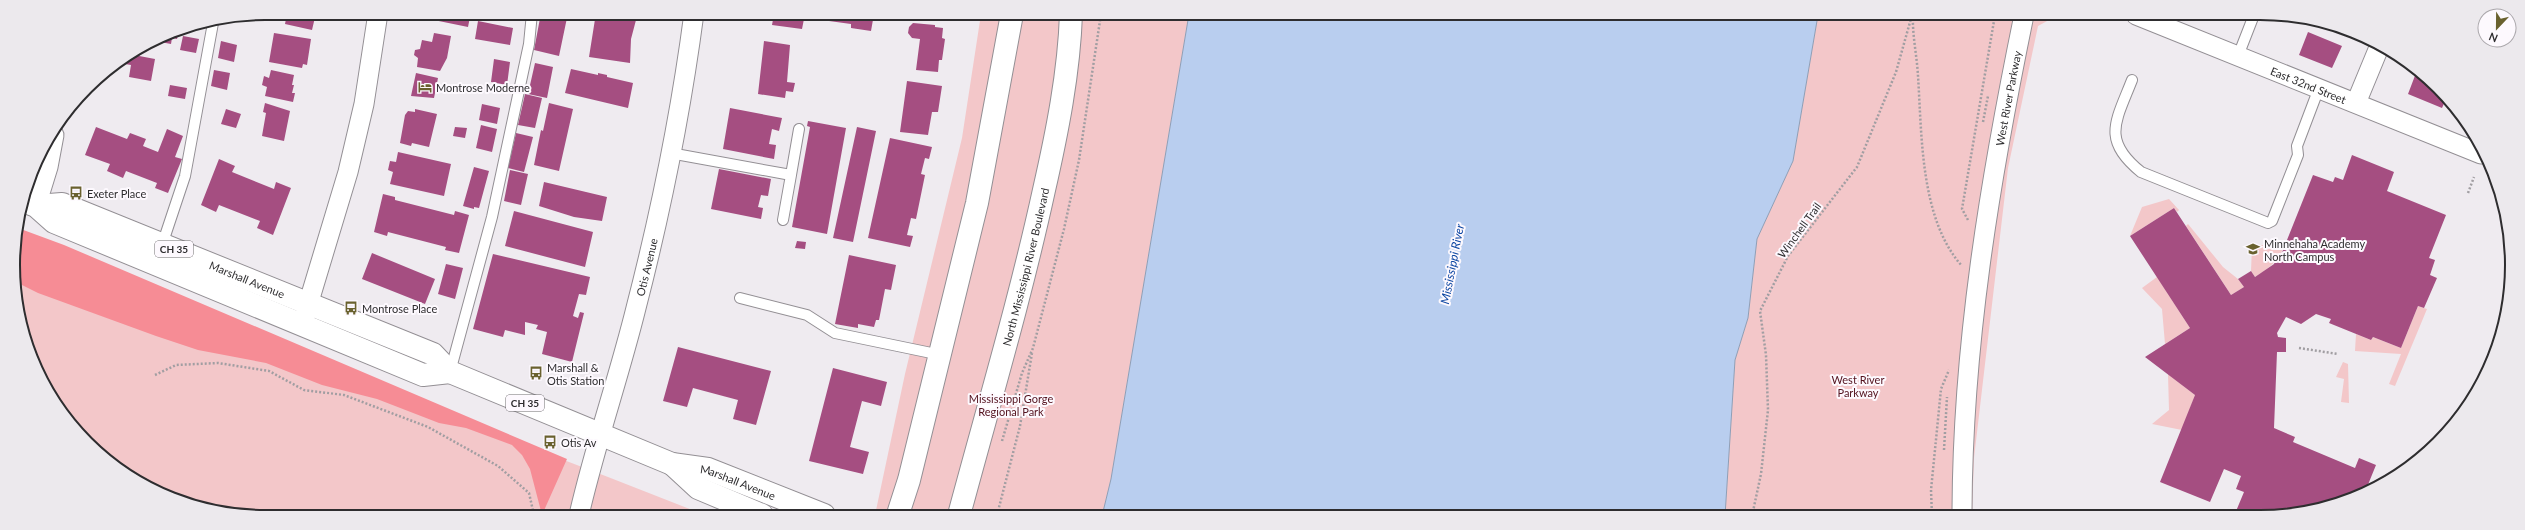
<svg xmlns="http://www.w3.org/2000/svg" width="2525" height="530" font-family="Lato,sans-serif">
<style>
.green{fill:#f3c7c9}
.forest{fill:#f68c95}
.water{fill:#b9ceef;stroke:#8f9eb5}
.building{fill:#a54e81}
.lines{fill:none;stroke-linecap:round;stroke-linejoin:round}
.lane-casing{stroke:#938f94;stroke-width:12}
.street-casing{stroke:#938f94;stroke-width:21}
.secondary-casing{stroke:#938f94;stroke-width:24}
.primary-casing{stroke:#938f94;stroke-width:24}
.path{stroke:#a19ea2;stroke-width:2.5;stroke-dasharray:2 2;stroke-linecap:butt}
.lane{stroke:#fff;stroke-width:10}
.street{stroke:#fff;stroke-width:19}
.secondary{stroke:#fff;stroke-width:22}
.primary{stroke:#fff;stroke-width:22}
.labels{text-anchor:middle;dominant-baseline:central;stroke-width:4;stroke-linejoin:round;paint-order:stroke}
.shield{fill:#fdf9fe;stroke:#6c6a6d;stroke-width:1}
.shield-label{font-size:10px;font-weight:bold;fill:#2e2d2f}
.street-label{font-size:11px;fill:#2e2d2f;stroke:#fdf9fe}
.poi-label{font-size:11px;fill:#2e2d2f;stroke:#fdf9fe;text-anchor:start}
.park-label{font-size:11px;fill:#53121e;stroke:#fdf9fe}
.water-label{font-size:12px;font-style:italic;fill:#0c46a2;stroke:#fdf9fe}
.rim{fill:none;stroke:#2e2d2f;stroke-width:2}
</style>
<rect width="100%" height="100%" fill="#efebf0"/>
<!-- green -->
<path class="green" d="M 981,14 L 1189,14 L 1111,479 L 1102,516 L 875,515 L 905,374 L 962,138 Z
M 1818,15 L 2058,15 L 2038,26 L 2008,168 L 1974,458 L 1972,516 L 1725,516 L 1735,360 L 1748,318 L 1757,239 L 1793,161 Z
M 2169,199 L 2179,210 L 2177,212 L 2174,208 L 2130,236 L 2142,207 Z
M 2188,224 L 2223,267 L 2238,279 L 2244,287 L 2231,295 L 2186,226 Z
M 2284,241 L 2286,242 C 2279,260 2271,267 2255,277 L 2251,271 L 2252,247 Z
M 14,249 L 608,477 L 705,515 L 232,515 L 139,483 L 75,431 L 26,346 Z
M 2157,277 L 2190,328 L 2165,344 L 2162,309 L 2142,288 Z
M 2418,306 L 2427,309 L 2395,386 L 2389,384 L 2401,354 L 2355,351 L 2356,334 L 2371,340 L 2373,337 L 2401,348 Z
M 2343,362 L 2348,364 L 2349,403 L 2341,402 L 2344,379 L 2336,377 Z
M 2168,374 L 2195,395 L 2182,430 L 2152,424 L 2169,410 Z"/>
<!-- forest -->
<path class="forest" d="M 18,228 L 64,245 L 567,459 L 542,515 L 530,469 L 522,455 L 512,445 L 466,428 L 439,423 L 377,399 L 322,385 L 266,363 L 198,350 L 156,336 L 38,293 L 18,283 L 14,249 Z"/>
<!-- water -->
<path class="water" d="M 1189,14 L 1818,15 L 1793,161 L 1757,239 L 1748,318 L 1735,360 L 1725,516 L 1102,516 L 1111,479 Z"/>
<!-- building -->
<path class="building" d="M 265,13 L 316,13 L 312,30 L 285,24 L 286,19 Z
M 425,13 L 464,13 L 464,16 L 470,17 L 468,27 L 424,18 Z
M 541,13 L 568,13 L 559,56 L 534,50 Z
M 596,13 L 636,20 L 631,39 L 630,63 L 589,57 Z
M 774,14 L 805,14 L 802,29 L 772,25 Z
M 830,14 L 874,14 L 871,31 L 851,28 L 851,24 L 829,21 Z
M 478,21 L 513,28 L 510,45 L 475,39 Z
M 913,23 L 935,25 L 935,27 L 943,28 L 942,38 L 945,39 L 942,60 L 939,60 L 938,72 L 916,70 L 920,39 L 912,38 L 908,33 L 909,27 Z
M 179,30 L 177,39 L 172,38 L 171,44 L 155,41 L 169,32 Z
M 2308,32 L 2342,46 L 2332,68 L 2299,55 Z
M 274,33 L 311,39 L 307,65 L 303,64 L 302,68 L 269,62 Z
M 434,33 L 451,36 L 447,58 L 440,71 L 417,67 L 418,58 L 414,55 L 415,50 L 420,49 L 422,40 L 432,42 Z
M 183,36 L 199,39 L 196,53 L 180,50 Z
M 221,41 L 237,45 L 234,62 L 218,58 Z
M 764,41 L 790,45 L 787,82 L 795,83 L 793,92 L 786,91 L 785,98 L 758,94 Z
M 134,55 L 155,59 L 151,81 L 129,77 L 131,65 L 125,64 L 126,61 Z
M 494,59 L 510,62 L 507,85 L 491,82 Z
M 535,63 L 553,67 L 547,98 L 528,94 Z
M 571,69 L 598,75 L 598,73 L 607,75 L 607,77 L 633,83 L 628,108 L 565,93 Z
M 214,70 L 230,73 L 227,90 L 211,86 Z
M 271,70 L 294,75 L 292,85 L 294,85 L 292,93 L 295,93 L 293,102 L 265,96 L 267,87 L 262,85 L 264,76 L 269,78 Z
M 416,73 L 438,78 L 434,98 L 411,96 Z
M 2416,73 L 2446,99 L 2442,108 L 2408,94 Z
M 907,81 L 942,86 L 938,112 L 932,112 L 928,135 L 900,132 Z
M 170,85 L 187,88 L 185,99 L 168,96 Z
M 525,94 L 542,98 L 535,128 L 518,125 Z
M 265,103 L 290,111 L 284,141 L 262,136 L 266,113 L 263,112 Z
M 549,103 L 573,109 L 559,171 L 534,165 L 541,130 L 543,131 Z
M 482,104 L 500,108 L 497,124 L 479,120 Z
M 730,108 L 782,118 L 779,131 L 772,129 L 769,144 L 776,145 L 774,159 L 723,149 Z
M 226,109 L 241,114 L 236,128 L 221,124 Z
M 415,109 L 437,114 L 429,147 L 412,143 L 411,146 L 400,143 L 405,115 L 408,111 L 415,112 Z
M 808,121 L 846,128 L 827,234 L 792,227 L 810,127 L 807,126 Z
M 481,125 L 497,129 L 492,152 L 476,148 Z
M 96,127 L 127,139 L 130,133 L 146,139 L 143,146 L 158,152 L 167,129 L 183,136 L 175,157 L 182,159 L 168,193 L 155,188 L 157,183 L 126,171 L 123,178 L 107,171 L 110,164 L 85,155 Z
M 455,127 L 467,128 L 465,138 L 453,136 Z
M 857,127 L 876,131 L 853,242 L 833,238 Z
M 516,133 L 533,137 L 524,172 L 508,168 Z
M 890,138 L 932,147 L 929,159 L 925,158 L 921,174 L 925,175 L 916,219 L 911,218 L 907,235 L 913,236 L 910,247 L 868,238 Z
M 398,152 L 451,164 L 444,196 L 390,184 L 393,172 L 388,170 L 390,161 L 396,162 Z
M 2352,155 L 2394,172 L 2387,191 L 2446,215 L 2429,258 L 2435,260 L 2430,275 L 2437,278 L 2424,308 L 2418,306 L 2401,348 L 2373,337 L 2371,340 L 2329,323 L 2331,319 L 2316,314 L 2301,324 L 2286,317 L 2277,333 L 2278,337 L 2286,338 L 2286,352 L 2277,352 L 2274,428 L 2295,437 L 2293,442 L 2355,468 L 2359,458 L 2376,465 L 2365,492 L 2357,498 L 2277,516 L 2234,516 L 2244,492 L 2236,489 L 2241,476 L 2224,469 L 2210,502 L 2160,482 L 2195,395 L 2145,357 L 2190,328 L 2130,236 L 2174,208 L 2231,295 L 2244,287 L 2238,279 L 2251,271 L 2255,277 L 2274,264 L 2278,254 L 2281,255 L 2313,175 L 2333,182 L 2335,177 L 2343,180 Z
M 219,159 L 235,166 L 232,172 L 274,189 L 276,182 L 291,188 L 273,235 L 257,228 L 260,221 L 219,205 L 216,212 L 201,205 Z
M 474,167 L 489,171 L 479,208 L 474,207 L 474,209 L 463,206 Z
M 719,169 L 771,179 L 768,196 L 761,195 L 758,207 L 763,208 L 761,219 L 711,209 Z
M 510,170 L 528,174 L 521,205 L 504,201 Z
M 544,182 L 607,197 L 602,221 L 574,217 L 539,206 Z
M 383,194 L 395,197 L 395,200 L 454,215 L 455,211 L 469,215 L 459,253 L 445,250 L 446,247 L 388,232 L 387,236 L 374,232 Z
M 514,211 L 593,232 L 585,267 L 505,246 Z
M 797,241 L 806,242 L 805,249 L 795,248 Z
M 372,253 L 435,279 L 425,304 L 362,279 Z
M 493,254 L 590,277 L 586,295 L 579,294 L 573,316 L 578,318 L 580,312 L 584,313 L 572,362 L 542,354 L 547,332 L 536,329 L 538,325 L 525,322 L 525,335 L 505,330 L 503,337 L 473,329 Z
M 849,255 L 896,265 L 891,290 L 885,289 L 879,320 L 876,320 L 874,327 L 858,324 L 858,328 L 835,324 Z
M 446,264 L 463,268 L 455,299 L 438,294 Z
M 678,347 L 771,371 L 756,425 L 733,419 L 738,400 L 693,388 L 687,407 L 663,401 Z
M 833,368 L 887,382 L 881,406 L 862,401 L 850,447 L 869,452 L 863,474 L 809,461 Z
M 2046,510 L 2077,512 L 2076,516 L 2046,516 Z"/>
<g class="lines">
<!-- lane casing -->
<g class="lane-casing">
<path id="lane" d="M 2238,56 L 2254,15
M 2132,80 C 2116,121 2101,140 2141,172 L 2268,223 L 2272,221 L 2298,155 L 2297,146 L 2319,88
M 670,153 L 791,175 L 799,129
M 783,220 L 791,175
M 162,245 L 185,176 L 213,23
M 740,298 L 807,315 L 835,333 L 941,355
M 450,372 L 492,217 L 529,44 L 532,13"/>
</g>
<!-- street casing -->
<g class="street-casing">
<g id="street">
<path id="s1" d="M 2136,15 L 2481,154"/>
<path d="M 2356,103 L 2380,45"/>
<path d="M 36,206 L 48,167 L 54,135"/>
<path d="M 304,318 L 348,172 L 364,104 L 378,13"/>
<path id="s2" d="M 579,515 C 595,445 619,377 636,308 C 661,211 681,112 694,13"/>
<path id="s3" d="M 1962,516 C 1962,347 1990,180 2024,15"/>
</g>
</g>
<!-- secondary casing -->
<g class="secondary-casing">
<g id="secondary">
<path d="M 900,515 L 899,511 L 909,480 L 977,203 L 1012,14"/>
<path id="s4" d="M 959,515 C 988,407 1020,300 1044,190 C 1057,133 1069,73 1071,14"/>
</g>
</g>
<!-- primary casing -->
<g class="primary-casing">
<g id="primary">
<path d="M 28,203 L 36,206 L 54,222 L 423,375 L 450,372"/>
<path id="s5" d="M 36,206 L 62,204 L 433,354 L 450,372 L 672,464 L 708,469 L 824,515"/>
<path d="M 672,464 L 698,488 L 762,515"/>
</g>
</g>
<!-- path -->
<path class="path" d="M 1913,15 C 1912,34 1917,56 1918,76 C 1922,136 1920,219 1962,266
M 1983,122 L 1988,96
M 2468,193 L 2474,177
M 1968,220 L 1962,209 L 1995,15
M 2299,348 L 2338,354
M 155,375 L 176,365 L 218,363 L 269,371 L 304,390 L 344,395 L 428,427 L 498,466 L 529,493 L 534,515
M 1002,441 L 1022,373 L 1033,348 L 1064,229 L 1079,160 L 1101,14
M 1944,450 L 1947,397
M 997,515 L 1020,426 L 1032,353
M 1752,516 L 1761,474 L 1768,410 L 1766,355 L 1760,311 L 1788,256 L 1857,167 L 1896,72 L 1912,15
M 1932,516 L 1931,490 L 1941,389 L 1949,370"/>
<!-- lane -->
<use href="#lane" class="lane"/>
<!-- street -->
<use href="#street" class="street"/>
<!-- secondary -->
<use href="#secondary" class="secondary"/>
<!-- primary -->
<use href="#primary" class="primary"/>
</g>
<!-- icons -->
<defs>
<g id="hotel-bare" transform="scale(1.08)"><path d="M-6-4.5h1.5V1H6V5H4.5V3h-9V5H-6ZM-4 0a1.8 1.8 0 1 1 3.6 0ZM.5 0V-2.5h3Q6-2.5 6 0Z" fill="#69612e" stroke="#fdf9fe" stroke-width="2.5" paint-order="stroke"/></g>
<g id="bus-bare" transform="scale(1.08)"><path d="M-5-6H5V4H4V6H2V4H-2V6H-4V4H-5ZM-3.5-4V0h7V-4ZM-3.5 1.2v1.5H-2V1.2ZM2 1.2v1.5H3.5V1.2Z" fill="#69612e" stroke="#fdf9fe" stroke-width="2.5" paint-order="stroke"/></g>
<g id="school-bare" transform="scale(1.08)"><path d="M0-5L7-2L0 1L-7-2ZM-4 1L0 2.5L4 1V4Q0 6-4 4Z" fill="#69612e" stroke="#fdf9fe" stroke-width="2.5" paint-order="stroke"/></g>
</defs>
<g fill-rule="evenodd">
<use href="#hotel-bare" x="425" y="87"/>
<use href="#bus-bare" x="76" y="193"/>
<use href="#school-bare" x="2253" y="249"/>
<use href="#bus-bare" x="351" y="308"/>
<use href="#bus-bare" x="536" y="373"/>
<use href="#bus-bare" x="550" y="442"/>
</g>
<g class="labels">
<!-- shield labels -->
<g class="shield">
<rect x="155" y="241" width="38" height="16" rx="3"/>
<rect x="506" y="395" width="38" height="16" rx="3"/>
</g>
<g class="shield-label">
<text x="174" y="249">CH 35</text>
<text x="525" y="403">CH 35</text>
</g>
<!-- street labels -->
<g class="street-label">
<text stroke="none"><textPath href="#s1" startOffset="186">East 32nd Street</textPath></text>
<text stroke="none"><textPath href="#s3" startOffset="421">West River Parkway</textPath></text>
<text transform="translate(1799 230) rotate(-54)">Winchell Trail</text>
<text stroke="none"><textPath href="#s2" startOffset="257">Otis Avenue</textPath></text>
<text stroke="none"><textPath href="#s4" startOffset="257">North Mississippi River Boulevard</textPath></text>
<text stroke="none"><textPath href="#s5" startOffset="226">Marshall Avenue</textPath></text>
<text stroke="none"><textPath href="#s5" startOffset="760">Marshall Avenue</textPath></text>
</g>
<!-- poi labels -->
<g class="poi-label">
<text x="436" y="87">Montrose Moderne</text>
<text x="87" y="193">Exeter Place</text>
<text x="2264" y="243">Minnehaha Academy<tspan x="2264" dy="13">North Campus</tspan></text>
<text x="362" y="308">Montrose Place</text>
<text x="547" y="367">Marshall &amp;<tspan x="547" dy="13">Otis Station</tspan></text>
<text x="561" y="442">Otis Av</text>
</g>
<!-- park labels -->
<g class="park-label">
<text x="1858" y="379">West River<tspan x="1858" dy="13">Parkway</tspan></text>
<text x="1011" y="398">Mississippi Gorge<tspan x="1011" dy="13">Regional Park</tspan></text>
</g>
<!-- water labels -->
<g class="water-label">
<text transform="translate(1452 264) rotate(-79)">Mississippi River</text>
</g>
</g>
<!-- crop -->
<path d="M0 0H2525V530H0ZM265 20H2260A245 245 0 0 1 2505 265V265A245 245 0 0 1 2260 510H265A245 245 0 0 1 20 265V265A245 245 0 0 1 265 20Z" fill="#ece9ed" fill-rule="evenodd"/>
<path class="rim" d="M265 20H2260A245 245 0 0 1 2505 265V265A245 245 0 0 1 2260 510H265A245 245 0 0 1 20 265V265A245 245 0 0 1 265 20Z"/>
<!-- north arrow -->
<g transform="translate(2497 28) rotate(202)"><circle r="19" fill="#fdf9fe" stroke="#aaa7ab"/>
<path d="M0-3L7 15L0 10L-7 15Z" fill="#69612e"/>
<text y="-6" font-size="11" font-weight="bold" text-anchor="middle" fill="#2e2d2f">N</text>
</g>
</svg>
